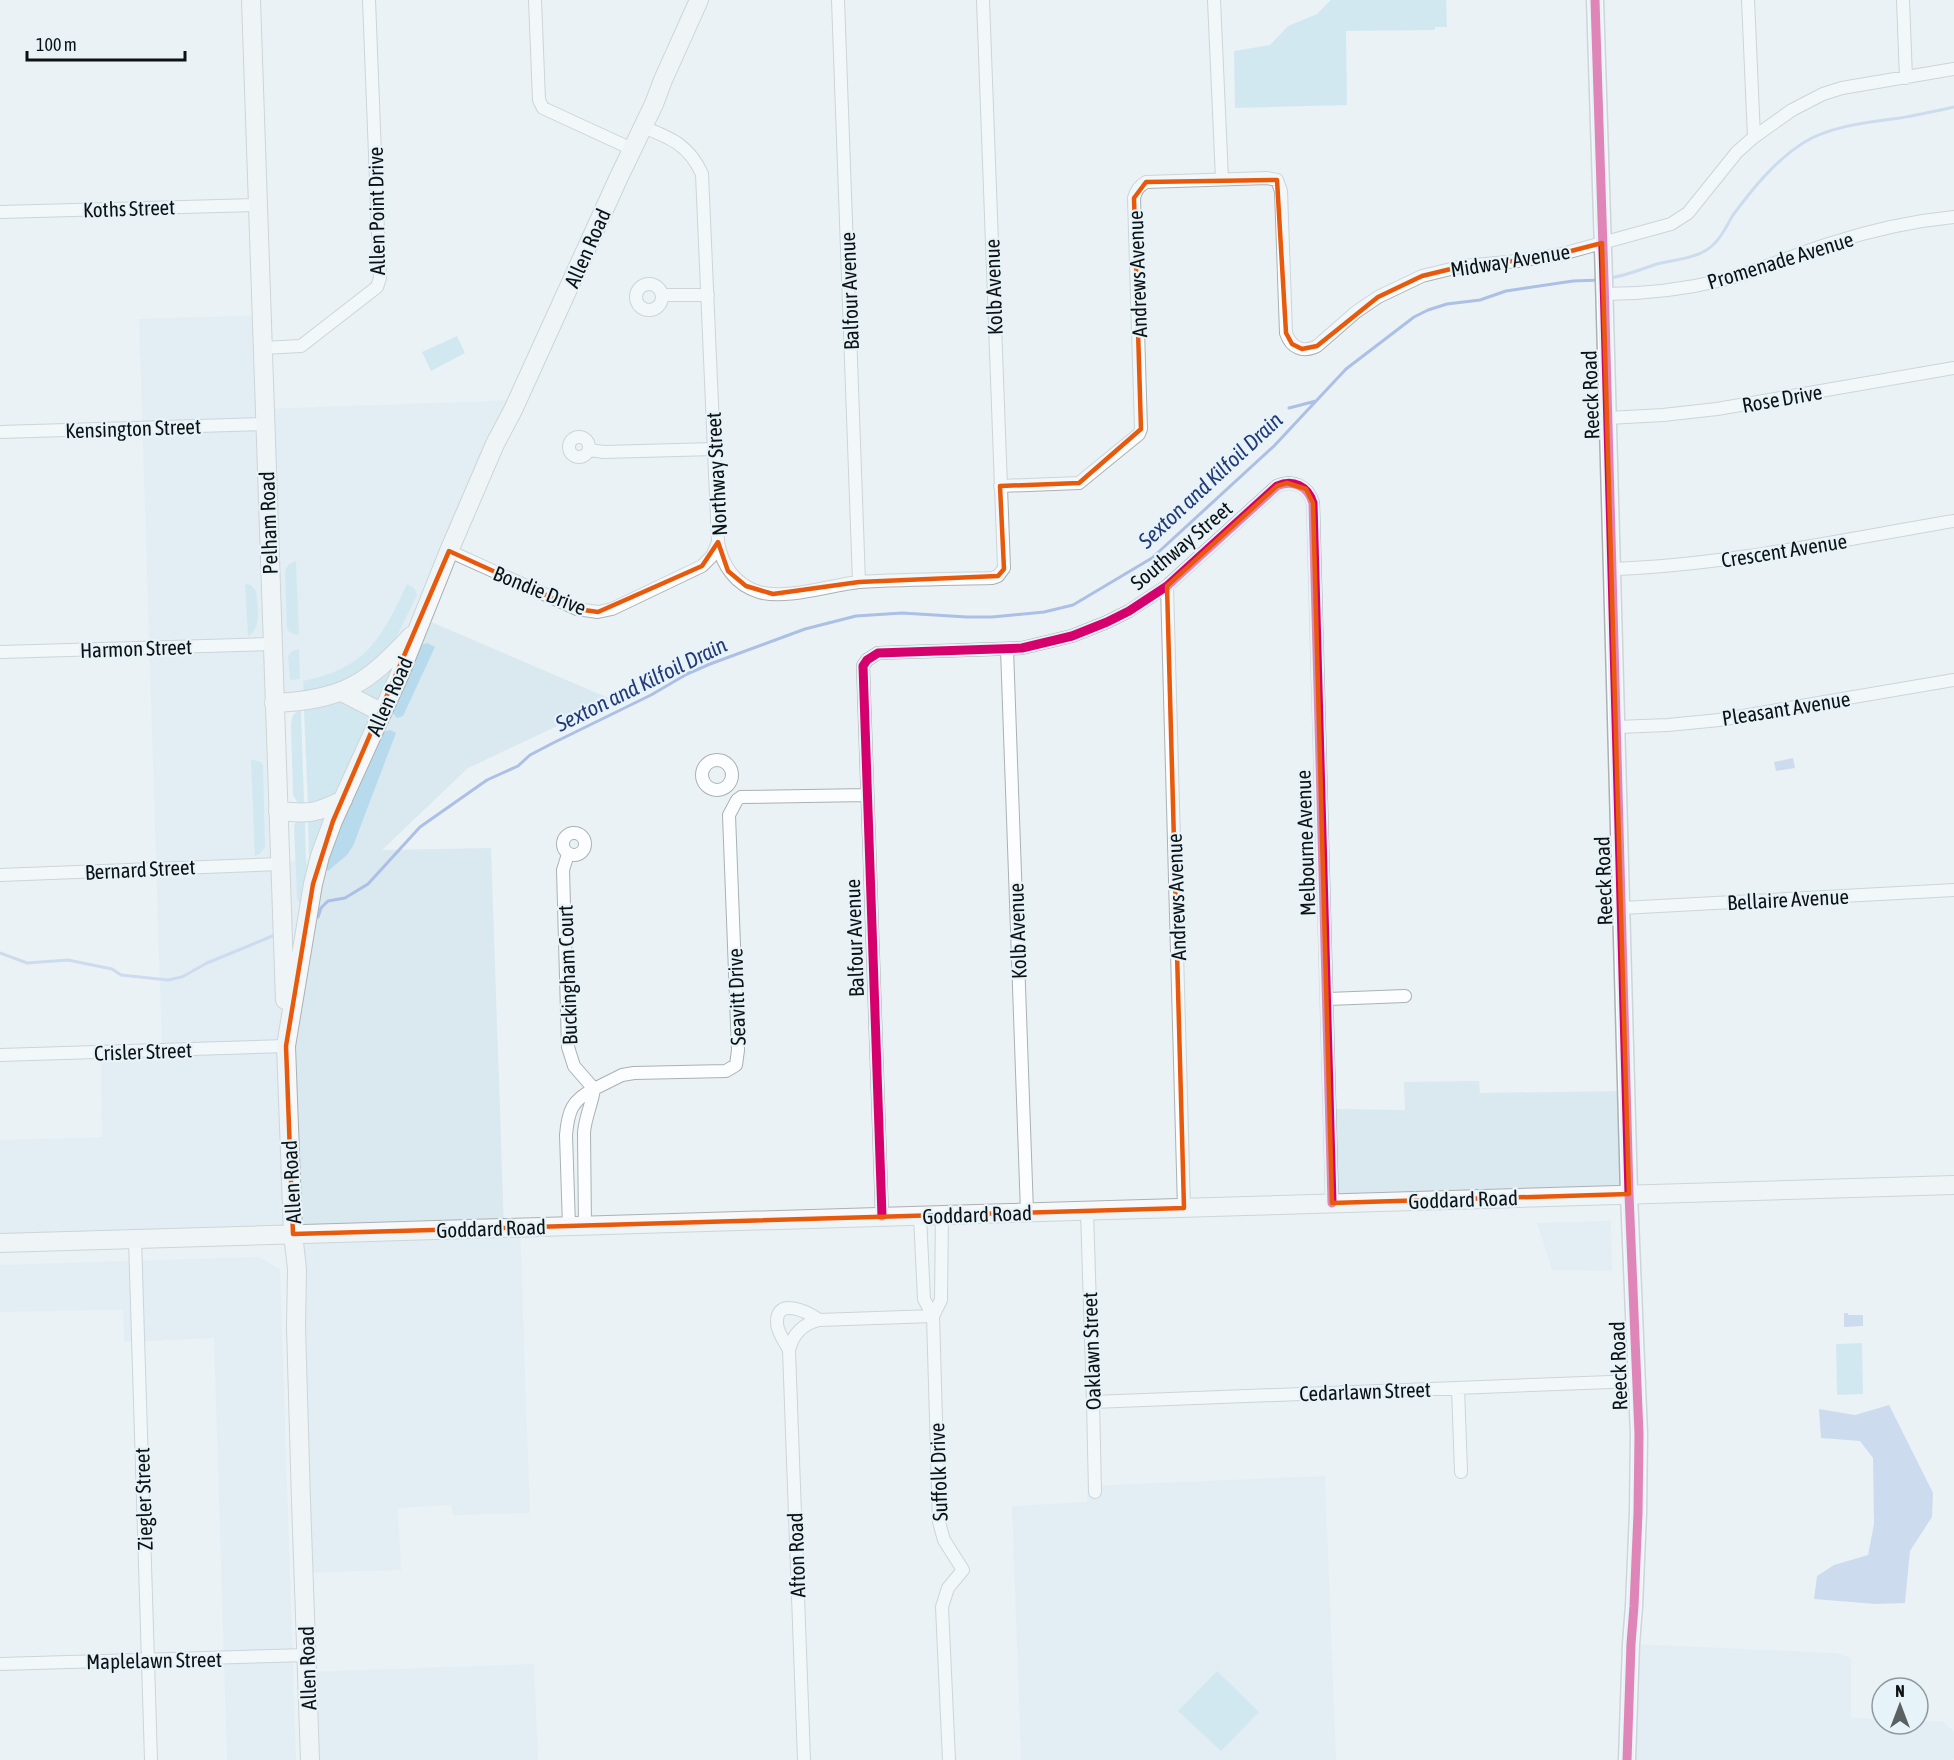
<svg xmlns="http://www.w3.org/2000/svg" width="1954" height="1760" font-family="'Asap Condensed',sans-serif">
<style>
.built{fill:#dae8f0;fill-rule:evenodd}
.green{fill:#b7dbec}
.water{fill:#acbfe6}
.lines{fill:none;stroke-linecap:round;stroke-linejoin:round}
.stream{stroke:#acbfe6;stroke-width:3}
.minor-casing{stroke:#abb1b3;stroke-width:14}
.tertiary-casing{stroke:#abb1b3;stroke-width:19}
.secondary-casing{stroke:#abb1b3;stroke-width:20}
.minor{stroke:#fcfdfe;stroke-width:12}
.tertiary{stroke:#fcfdfe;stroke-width:16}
.secondary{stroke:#f6f8f9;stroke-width:18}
.cycleway-casing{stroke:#e6f3f9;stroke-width:13}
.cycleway{stroke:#d6006c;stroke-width:9}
.marked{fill:none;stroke:#e8590c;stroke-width:4.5;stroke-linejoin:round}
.labels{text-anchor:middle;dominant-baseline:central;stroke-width:4.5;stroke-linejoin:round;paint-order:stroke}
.street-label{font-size:21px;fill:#0e1214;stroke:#e6f3f9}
.water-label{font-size:22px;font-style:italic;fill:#24397a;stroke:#e6f3f9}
</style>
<rect width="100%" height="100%" fill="#eaf2f5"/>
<!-- built -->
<path class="built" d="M 261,315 L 265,409 L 517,400 L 422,618 L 613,700 L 468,768 L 382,850 L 491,848 L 504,1228 L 520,1227 L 530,1513 L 453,1515 L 451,1505 L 398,1508 L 401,1570 L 304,1573 L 293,1235 L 0,1243 L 0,1140 L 102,1137 L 101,1052 L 162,1050 L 139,319 ZM 387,662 L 381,715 L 320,856 L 281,863 L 275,703 Z
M 1479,1081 L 1480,1093 L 1627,1091 L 1629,1194 L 1332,1203 L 1330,1109 L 1405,1110 L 1404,1082 Z
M 1611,1221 L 1612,1271 L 1552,1270 L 1537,1223 Z
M 259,1257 L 280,1269 L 296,1760 L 227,1760 L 214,1338 L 124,1342 L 123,1310 L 0,1312 L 0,1265 Z
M 1325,1476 L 1336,1760 L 1021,1760 L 1012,1506 L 1087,1502 L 1088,1486 Z
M 1631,1644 L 1837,1653 L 1851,1658 L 1851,1718 L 1882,1719 L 1882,1724 L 1918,1724 L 1918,1721 L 1942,1721 L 1954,1731 L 1954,1758 L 1953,1760 L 1627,1760 Z
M 534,1664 L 538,1760 L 310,1760 L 308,1672 Z"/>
<!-- green -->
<path class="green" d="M 1331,0 L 1446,0 L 1447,27 L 1435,27 L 1435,30 L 1346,31 L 1347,105 L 1235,108 L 1234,51 L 1270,45 L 1288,26 L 1317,14 Z
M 457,336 L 465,353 L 431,371 L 422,352 Z
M 296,561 L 299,634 C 293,635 290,633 287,629 L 285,570 L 289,564 Z
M 245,584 L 251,585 L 256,591 C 257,605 263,628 248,636 Z
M 407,584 L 414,588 L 417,595 L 398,634 L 384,653 L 348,682 L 304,693 L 303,681 C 367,668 381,639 407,584 Z
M 427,643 L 435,647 L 403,716 L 397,718 L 391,711 L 421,645 Z
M 299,649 L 300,679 L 290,680 L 288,656 L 292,651 Z
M 393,667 L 381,703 L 360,692 Z
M 341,702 L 366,711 L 371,718 L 338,793 L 308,806 L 304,711 L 304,709 L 320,707 Z
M 301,710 L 304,802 L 304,806 L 297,802 L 293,795 L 291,726 C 291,718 293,712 301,710 Z
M 390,730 L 396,733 L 353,846 L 347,855 L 328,871 L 324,867 L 327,857 L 383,732 Z
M 251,760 L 259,761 L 263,765 L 265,847 L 260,854 L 255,856 Z
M 328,815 L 309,863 L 308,819 Z
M 297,821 L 305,821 L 306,864 L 311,867 L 300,903 L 297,900 L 294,825 Z
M 1862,1343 L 1863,1394 L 1837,1395 L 1836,1344 Z
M 1217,1671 L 1259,1712 L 1221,1751 L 1178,1711 Z"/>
<!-- water -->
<path class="water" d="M 1793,758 L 1795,768 L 1776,771 L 1774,762 Z
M 1844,1313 L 1848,1313 L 1848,1315 L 1863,1315 L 1863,1326 L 1844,1327 Z
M 1889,1405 L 1933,1493 L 1932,1517 L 1910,1551 L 1905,1603 L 1876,1604 L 1814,1599 L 1817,1576 L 1834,1565 L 1868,1555 L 1874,1524 L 1873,1458 L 1860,1441 L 1821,1438 L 1819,1409 L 1855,1415 Z"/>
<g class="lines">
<!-- stream -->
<path class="stream" d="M 1609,278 C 1626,276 1641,269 1657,264 C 1676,259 1698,259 1713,245 C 1722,237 1727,225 1733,215 C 1753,188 1775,161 1803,143 C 1829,126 1870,122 1900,118 C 1918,115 1936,111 1954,107
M 1289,408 L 1316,401
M 314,917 L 318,917 L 321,908 L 328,901 L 345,898 L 368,884 L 420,827 L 487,780 L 518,766 L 530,755 L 553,743 L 651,695 L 687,674 L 710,664 L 805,629 L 856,616 L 902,613 L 967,617 L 992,617 L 1044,612 L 1073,605 L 1152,558 L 1274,446 L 1346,369 L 1414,317 L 1428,310 L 1447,304 L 1480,300 L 1506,291 L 1573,281 L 1600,280
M 0,953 L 27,963 L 68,960 L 112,969 L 121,975 L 168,980 L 182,977 L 207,963 L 275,935"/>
<!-- minor casing -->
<g class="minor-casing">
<path id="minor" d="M 535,0 L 539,100 L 543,108 L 632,149
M 838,0 L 859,582
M 1214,0 L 1222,179
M 1748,0 L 1754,137
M 1903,0 L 1906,78
M 643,127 C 671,138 689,145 702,174 L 718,542 C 722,566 736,585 759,592 C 786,600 830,585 859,582 C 903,579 948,579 992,578 L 998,576 L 1004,568 L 983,0
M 0,212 L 258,205
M636 297a13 13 0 1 1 26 0a13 13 0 1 1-26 0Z
M 1605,294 C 1643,294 1686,289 1723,280 C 1761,270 1796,254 1832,243 C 1872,230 1913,221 1954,217
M 662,295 L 708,295
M 263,348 L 301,346 L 377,287 L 380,278 L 379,258 L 369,0
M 1608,418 L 1663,415 L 1717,409 L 1954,368
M 0,432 L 266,424
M569 447a10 10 0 1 1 20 0a10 10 0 1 1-20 0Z
M 589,450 L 604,452 L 714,449
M 1000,486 L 1079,483 L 1139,434 L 1141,429 L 1134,198 C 1136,190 1139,186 1146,182 L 1267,178 L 1277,180 L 1281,191 L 1286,333 C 1291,348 1303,353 1317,346 L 1356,312 L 1378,297 L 1422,276 L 1463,266 L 1518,261 L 1562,254 L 1671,224 L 1688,213 L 1737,152 L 1754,137 L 1792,110 L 1823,94 L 1842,88 L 1954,69
M 449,551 L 577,609 L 598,612 L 612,609 L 702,566 L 712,556 L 718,542
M 1613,569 C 1727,565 1841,540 1954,521
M 1167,586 L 1184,1208
M 1007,649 L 1027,1212
M 0,652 L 272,644
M 1617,727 L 1668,725 L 1719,720 L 1954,680
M702 775a15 15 0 1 1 30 0a15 15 0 1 1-30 0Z
M 737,800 L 741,797 L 867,795
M563 844a11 11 0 1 1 22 0a11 11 0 1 1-22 0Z
M 568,854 L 563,870 L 568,1047 L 574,1066 L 594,1089 L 622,1075 L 634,1073 L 726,1071 L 736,1065 L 738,1050 L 729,815 L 737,800
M 0,875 L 281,864
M 1622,908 L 1954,890
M 1328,999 L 1405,996
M 0,1055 L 286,1046
M 1087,1211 L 1093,1402 L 1095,1492
M 942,1214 L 941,1300 L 933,1316 L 939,1522 L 944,1540 L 963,1570 L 948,1588 L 942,1607 L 949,1760
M 882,1216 L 863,666 L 867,660 L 878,653 L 1022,648 L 1072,636 L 1107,622 L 1129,611 L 1167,586 L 1277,486 C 1293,479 1308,486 1313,503 L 1332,1203
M 920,1216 L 924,1299 L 933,1316
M 569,1226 L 566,1135 C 568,1111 572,1100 594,1089 C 592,1104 585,1117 584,1133 L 585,1226
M 135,1239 L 151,1760
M 789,1350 C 785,1342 777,1332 777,1323 C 776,1296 808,1312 819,1320
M 1458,1388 L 1461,1472
M 1093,1402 L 1637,1381
M 0,1664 L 307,1655
M 804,1760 L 789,1350 C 793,1334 802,1324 819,1320 L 933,1316"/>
</g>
<!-- tertiary casing -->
<g class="tertiary-casing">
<path id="tertiary" d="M 1595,0 L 1604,280 L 1629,1194 L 1639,1434 L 1638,1513 L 1634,1606 L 1631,1644 L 1627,1760"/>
</g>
<!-- secondary casing -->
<g class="secondary-casing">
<path id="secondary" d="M 251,0 L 285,1000
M 342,692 L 373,708 L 381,715
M 274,703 C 342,700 366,685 411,636
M 278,811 C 308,814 315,814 343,800
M 0,1243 L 1954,1185
M 310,1760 L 301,1501 L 296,1327 L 297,1269 L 293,1234 L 286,1046 L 313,884 L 320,856 L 333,821 L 399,676 L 449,551 L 495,444 L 513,410 L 618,179 L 654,104 L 663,80 L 699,0"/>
</g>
<!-- minor -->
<use href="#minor" class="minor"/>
<!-- tertiary -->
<use href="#tertiary" class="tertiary"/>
<!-- secondary -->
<use href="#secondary" class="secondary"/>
<!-- cycleway casing -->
<g class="cycleway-casing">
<path id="cycleway" d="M 1595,0 L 1604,280 L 1629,1194 L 1639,1434 L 1638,1513 L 1634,1606 L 1631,1644 L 1627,1760
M 882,1216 L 863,666 L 867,660 L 878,653 L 1022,648 L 1072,636 L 1107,622 L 1129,611 L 1167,586 L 1277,486 C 1293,479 1308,486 1313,503 L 1332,1203"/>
</g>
<!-- cycleway -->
<use href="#cycleway" class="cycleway"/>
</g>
<!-- marked area -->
<path d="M0 0H1954V1760H0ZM 1277,180 L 1286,333 L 1292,344 L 1302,349 L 1317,346 L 1378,297 L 1422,276 L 1463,266 L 1544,258 L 1602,243 L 1629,1194 L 1332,1203 L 1313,503 L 1306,489 L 1287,483 L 1277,486 L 1167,586 L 1184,1208 L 293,1234 L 286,1046 L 313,884 L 333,821 L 449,551 L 577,609 L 598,612 L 702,566 L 718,542 L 728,571 L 746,586 L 773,594 L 859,582 L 998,576 L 1004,569 L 1000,486 L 1079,483 L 1141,429 L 1134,198 L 1146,182 Z" fill="#eaf2f5" fill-opacity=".55" fill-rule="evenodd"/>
<path class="marked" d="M 1277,180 L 1286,333 L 1292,344 L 1302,349 L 1317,346 L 1378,297 L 1422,276 L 1463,266 L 1544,258 L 1602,243 L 1629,1194 L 1332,1203 L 1313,503 L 1306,489 L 1287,483 L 1277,486 L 1167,586 L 1184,1208 L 293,1234 L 286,1046 L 313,884 L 333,821 L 449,551 L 577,609 L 598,612 L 702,566 L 718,542 L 728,571 L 746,586 L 773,594 L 859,582 L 998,576 L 1004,569 L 1000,486 L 1079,483 L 1141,429 L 1134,198 L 1146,182 Z"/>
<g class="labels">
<!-- street labels -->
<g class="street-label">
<text transform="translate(129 208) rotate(-2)">Koths Street</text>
<text transform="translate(376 211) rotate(-91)">Allen Point Drive</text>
<text transform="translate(587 248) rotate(-66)">Allen Road</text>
<text transform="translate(1510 260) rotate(-9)">Midway Avenue</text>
<text transform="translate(1780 260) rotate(-17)">Promenade Avenue</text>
<text transform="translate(1137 274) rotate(-92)">Andrews Avenue</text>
<text transform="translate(993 287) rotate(-92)">Kolb Avenue</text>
<text transform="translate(849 291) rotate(-92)">Balfour Avenue</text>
<text transform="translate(1590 395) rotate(-92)">Reeck Road</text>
<text transform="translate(1782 398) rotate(-10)">Rose Drive</text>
<text transform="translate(133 428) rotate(-2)">Kensington Street</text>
<text transform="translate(716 474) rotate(-93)">Northway Street</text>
<text transform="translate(268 523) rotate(-92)">Pelham Road</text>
<text transform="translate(1181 545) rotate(-40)">Southway Street</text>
<text transform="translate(1784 550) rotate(-9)">Crescent Avenue</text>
<text transform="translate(540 590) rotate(22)">Bondie Drive</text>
<text transform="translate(136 648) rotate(-2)">Harmon Street</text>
<text transform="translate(389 696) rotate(-66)">Allen Road</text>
<text transform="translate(1786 708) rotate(-9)">Pleasant Avenue</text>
<text transform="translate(1305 843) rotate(-92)">Melbourne Avenue</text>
<text transform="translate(140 869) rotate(-3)">Bernard Street</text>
<text transform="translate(1603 881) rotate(-92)">Reeck Road</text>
<text transform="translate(1176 897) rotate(-92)">Andrews Avenue</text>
<text transform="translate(1788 899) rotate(-3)">Bellaire Avenue</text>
<text transform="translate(1017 931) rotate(-92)">Kolb Avenue</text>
<text transform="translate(854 938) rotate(-92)">Balfour Avenue</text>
<text transform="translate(567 975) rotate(-92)">Buckingham Court</text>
<text transform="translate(736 997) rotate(-92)">Seavitt Drive</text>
<text transform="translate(143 1051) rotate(-2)">Crisler Street</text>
<text transform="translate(291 1182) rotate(-93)">Allen Road</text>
<text transform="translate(1463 1199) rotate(-2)">Goddard Road</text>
<text transform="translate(977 1214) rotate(-2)">Goddard Road</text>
<text transform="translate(491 1228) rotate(-2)">Goddard Road</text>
<text transform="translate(1091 1351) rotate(-92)">Oaklawn Street</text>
<text transform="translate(1618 1366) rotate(-92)">Reeck Road</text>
<text transform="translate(1365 1391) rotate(-2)">Cedarlawn Street</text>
<text transform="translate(938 1472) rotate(-92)">Suffolk Drive</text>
<text transform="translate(143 1499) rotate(-92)">Ziegler Street</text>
<text transform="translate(796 1555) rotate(-92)">Afton Road</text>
<text transform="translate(154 1660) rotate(-1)">Maplelawn Street</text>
<text transform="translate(307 1668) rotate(-92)">Allen Road</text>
</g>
<!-- water labels -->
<g class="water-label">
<text transform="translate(1210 480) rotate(-43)">Sexton and Kilfoil Drain</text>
<text transform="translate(641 684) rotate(-26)">Sexton and Kilfoil Drain</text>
</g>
</g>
<!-- north arrow -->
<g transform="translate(1900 1706)"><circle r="28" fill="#e6f3f9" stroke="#90999d" stroke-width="1.5"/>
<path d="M0-4.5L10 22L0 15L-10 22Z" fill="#5b6063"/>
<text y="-9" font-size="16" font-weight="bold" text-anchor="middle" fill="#0e1214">N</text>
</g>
<!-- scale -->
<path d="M27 51v9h158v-9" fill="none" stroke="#0e1214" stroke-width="3"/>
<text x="36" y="51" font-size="18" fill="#0e1214" stroke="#e6f3f9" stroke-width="4.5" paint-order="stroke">100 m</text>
</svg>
